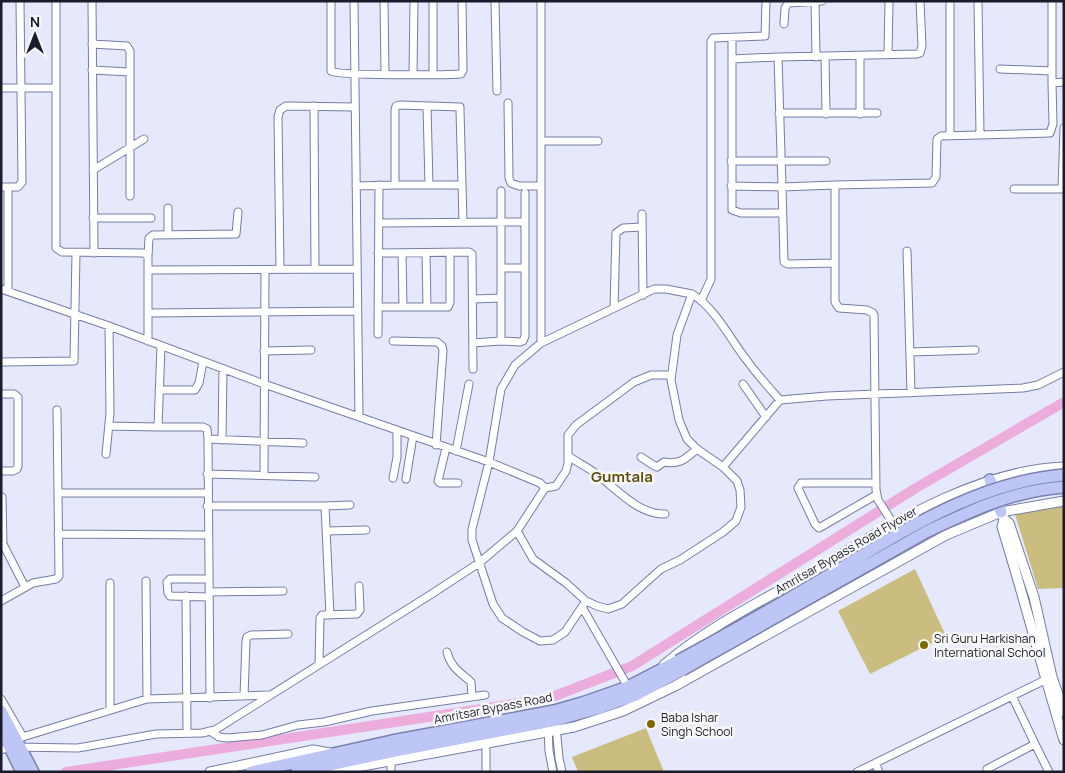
<svg xmlns="http://www.w3.org/2000/svg" width="1065" height="773" font-family="Manrope,sans-serif">
<style>
.green{fill:#cbbd7f}
.lines{fill:none;stroke-linecap:round;stroke-linejoin:round}
.river{stroke:#edaddc;stroke-width:10}
.minor-casing{stroke:#767da5;stroke-width:9}
.tertiary-casing{stroke:#767da5;stroke-width:11}
.trunk-casing{stroke:#7a81ad;stroke-width:14}
.minor{stroke:#fff;stroke-width:7}
.tertiary{stroke:#fff;stroke-width:9}
.trunk{stroke:#bec6f6;stroke-width:11}
.trunk-bridge-casing{stroke:#7a81ad;stroke-width:14;stroke-linecap:butt}
.trunk-bridge{stroke:#bec6f6;stroke-width:11}
.poi-dot{fill:#7e6b03;stroke:#f7f7f7;stroke-width:2}
.labels{text-anchor:middle;dominant-baseline:central;stroke-width:5;stroke-linejoin:round;paint-order:stroke}
.street-label{font-size:12px;fill:#1a1c2c;stroke:#f7f7f7}
.poi-label{font-size:12px;fill:#1a1c2c;stroke:#f7f7f7;text-anchor:start}
.quarter-label{font-size:15px;font-weight:bold;fill:#5d4f11;stroke:#f7f7f7}
</style>
<rect width="100%" height="100%" fill="#e5e9fb"/>
<!-- green -->
<path class="green" d="M 1064,505 L 1064,588 L 1038,589 L 1014,511 Z
M 915,569 L 946,636 L 870,674 L 838,611 Z
M 646,728 L 664,772 L 578,772 L 572,757 Z"/>
<g class="lines">
<!-- river -->
<path class="river" d="M 66,772 L 547,699 L 632,666 L 916,488 L 1064,402"/>
<!-- minor casing -->
<g class="minor-casing">
<path id="minor" d="M 56,1 L 56,248 L 62,252 L 144,253 L 148,256 L 148,341
M 92,1 L 94,253
M 331,1 L 331,71 C 339,76 444,75 461,74 L 463,70 L 462,1
M 354,1 L 359,417
M 384,1 L 385,74
M 495,1 L 497,91
M 815,1 L 816,57
M 978,1 L 980,135
M 1052,1 L 1052,83
M 784,24 L 785,8 L 788,3 L 822,1
M 732,41 L 732,210 L 741,213 L 782,213
M 92,44 L 127,46 L 130,51 L 130,72
M 888,55 L 889,1
M 825,56 L 826,114
M 860,56 L 860,114
M 732,59 L 778,57
M 1000,69 L 1052,71
M 92,70 L 130,72 L 130,196
M 413,74 L 414,1
M 433,74 L 433,1
M 1,88 L 56,88
M 508,103 L 509,178 L 511,183 L 519,186 L 541,186
M 314,106 L 315,269
M 427,106 L 429,185
M 779,113 L 877,113
M 950,135 L 950,1
M 542,141 L 598,141
M 731,161 L 826,161
M 93,170 L 144,139
M 462,185 L 395,185 L 395,110 L 396,106 L 400,105 L 460,107 L 460,110 L 463,222
M 835,185 L 932,183 L 936,177 L 937,139 L 941,136 L 1050,133 L 1053,124 L 1052,83 L 1064,82
M 356,186 L 395,185
M 731,186 L 782,187 L 784,262 L 788,264 L 835,263
M 1,187 L 18,187 L 22,182 L 20,1
M 1014,189 L 1064,189
M 1062,189 L 1064,128
M 501,191 L 501,268
M 642,214 L 643,295
M 93,218 L 151,218
M 379,223 L 525,222
M 168,235 L 168,208
M 907,251 L 911,393
M 378,253 L 469,252 L 472,254 L 473,369
M 402,253 L 403,307
M 426,253 L 427,307
M 148,256 L 149,238 L 153,235 L 236,234 L 238,212
M 280,269 L 278,117 L 280,110 L 286,106 L 355,107
M 149,270 L 357,269
M 1,289 L 109,326 L 264,384 L 489,462 L 540,483 L 545,488 L 517,531 L 533,559 L 566,583 L 586,601 L 597,606 L 608,609 L 622,604 L 661,569 L 680,560 L 723,532 L 736,521 L 741,507 L 740,490 L 737,481 L 723,467 L 697,449 L 687,439 L 679,420 L 671,380 L 677,335 L 692,294 C 715,308 729,337 745,358 C 756,373 768,387 780,400 L 827,396 L 1023,388 L 1038,385 L 1064,372
M 8,291 L 8,187
M 473,299 L 501,298
M 701,301 L 711,279 L 711,41 L 713,38 L 765,36 L 766,1
M 378,307 L 448,307 L 450,302 L 450,252
M 614,308 L 616,233 L 623,228 L 642,227
M 148,313 L 357,311
M 378,334 L 379,185
M 393,341 L 437,342 L 442,346 L 443,351 L 436,445
M 501,341 L 520,342 L 523,341 L 525,336 L 525,193
M 473,343 L 501,341 L 501,268 L 525,268
M 541,343 L 541,1
M 161,346 L 158,427 L 203,427 L 207,429 L 208,439
M 264,351 L 311,350
M 910,352 L 975,350
M 1,362 L 74,361 L 76,253
M 743,384 L 766,417
M 159,390 L 195,390 L 199,383 L 203,362
M 1,394 L 14,394 L 18,397 L 18,466 L 17,469 L 13,471 L 1,471
M 109,426 L 158,427
M 222,440 L 223,369
M 446,448 L 438,481 L 440,483 L 458,483
M 456,451 L 469,384
M 106,454 L 110,413 L 109,326
M 568,456 C 577,462 587,467 595,473 C 616,488 638,515 665,514
M 641,457 L 653,465 L 657,467 L 664,462 C 680,465 685,459 697,449
M 723,467 L 780,400
M 207,474 L 315,477
M 264,475 L 265,270
M 393,478 L 397,457 L 397,431
M 406,479 L 413,436
M 876,483 L 801,483 L 798,488 L 815,524 L 819,528 L 876,495
M 545,488 L 556,486 L 566,471 L 568,463 L 568,435 L 576,425 L 634,382 L 651,375 L 671,375
M 58,493 L 207,493
M 2,497 L 3,544 L 25,587
M 207,506 L 325,506 L 330,615
M 325,506 L 350,505
M 894,525 L 878,500 L 876,490 L 874,315 L 873,313 L 867,310 L 839,308 L 835,302 L 835,185 L 782,187 L 778,57 L 917,54 L 920,53 L 922,46 L 920,1
M 327,531 L 366,530
M 58,534 L 207,535
M 209,579 L 170,579 L 167,582 L 168,593 L 170,596 L 209,597
M 146,581 L 147,699
M 110,583 L 110,709
M 209,592 L 283,591
M 186,596 L 187,733
M 1,601 L 33,583 L 56,579 L 59,576 L 57,410
M 586,601 L 565,632 L 553,640 L 540,641 L 523,632 L 502,618 L 493,604 L 472,540 L 472,529 L 489,462 L 501,389 L 515,365 L 541,343 L 654,289 L 666,289 L 692,294
M 582,607 L 628,687
M 447,652 C 451,668 460,672 471,682 L 472,697
M 319,664 L 320,618 L 322,615 L 357,614 L 360,610 L 359,586
M 244,696 L 246,641 L 247,637 L 251,635 L 288,634
M 1012,696 L 1035,744
M 210,698 L 208,439 L 303,443
M 1,699 L 23,737
M 556,726 L 559,758 L 562,772
M 548,728 L 549,751 L 553,772
M 210,731 L 219,737 L 227,738 L 262,735 L 298,725 L 324,722 L 372,711 L 485,695
M 16,739 L 147,699 L 270,695
M 486,744 L 486,772
M 1,750 L 10,747 L 78,748 L 156,734 L 202,733 L 215,730 L 430,595 L 479,563 L 517,531
M 875,763 L 879,772
M 987,769 L 1035,744 L 1049,772
M 391,772 L 391,760
M 857,772 L 1049,678"/>
</g>
<!-- tertiary casing -->
<g class="tertiary-casing">
<path id="tertiary" d="M 1001,512 L 1004,519 L 1002,527 C 1024,597 1042,669 1064,740
M 1004,519 L 1009,523 L 1034,597 L 1052,677 L 1064,712
M 664,665 C 704,630 752,606 798,580 C 879,533 968,471 1064,467
M 210,772 L 313,750 L 330,753
M 330,772 L 574,727 L 623,711 L 675,686 L 946,535 L 1001,512 L 1064,501"/>
</g>
<!-- trunk casing -->
<g class="trunk-casing">
<path id="trunk" d="M 990,480 L 1001,512
M 1,711 L 33,772
M 1,729 L 22,772
M 251,772 L 392,741 L 554,711 L 582,703 L 628,687 L 678,661
M 297,772 L 395,751 L 556,720 L 599,708 L 636,695 L 682,670"/>
</g>
<!-- minor -->
<use href="#minor" class="minor"/>
<!-- tertiary -->
<use href="#tertiary" class="tertiary"/>
<!-- trunk -->
<use href="#trunk" class="trunk"/>
<!-- trunk-bridge casing -->
<g class="trunk-bridge-casing">
<path id="trunk-bridge" d="M 678,661 C 728,634 777,606 826,577 C 900,533 976,482 1064,475
M 682,670 L 926,532 C 972,510 1012,491 1064,487"/>
</g>
<!-- trunk-bridge -->
<use href="#trunk-bridge" class="trunk-bridge"/>
</g>
<!-- markers -->
<g class="poi-dot">
<circle cx="924" cy="645" r="5"/>
<circle cx="651" cy="724" r="5"/>
</g>
<g class="labels">
<!-- street labels -->
<g class="street-label">
<text transform="translate(846 550) rotate(-30)">Amritsar Bypass Road Flyover</text>
<text transform="translate(493 708) rotate(-11)">Amritsar Bypass Road</text>
</g>
<!-- poi labels -->
<g class="poi-label">
<text x="934" y="638">Sri Guru Harkishan<tspan x="934" dy="14">International School</tspan></text>
<text x="661" y="717">Baba Ishar<tspan x="661" dy="14">Singh School</tspan></text>
</g>
<!-- quarter labels -->
<g class="quarter-label">
<text x="622" y="476">Gumtala</text>
</g>
</g>
<!-- border -->
<rect width="1065" height="773" fill="none" stroke="#1a1c2c" stroke-width="5"/>
<!-- north arrow -->
<g transform="translate(35 35)" stroke="#f7f7f7" stroke-width="4" paint-order="stroke">
<path d="M0-4L9 19L0 12L-9 19Z" fill="#1a1c2c"/>
<text y="-8" font-size="14" font-weight="bold" text-anchor="middle" fill="#1a1c2c">N</text>
</g>
</svg>
